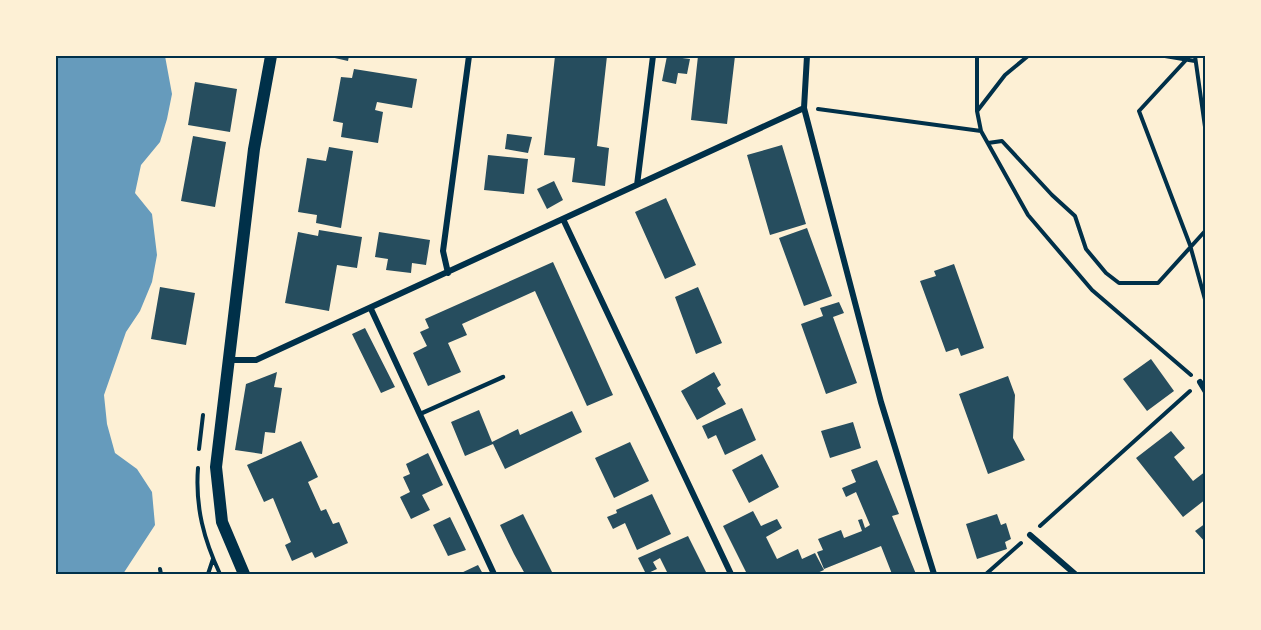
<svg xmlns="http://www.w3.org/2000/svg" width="1261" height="630" font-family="Overpass,sans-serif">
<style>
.water{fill:#669bbc}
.building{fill:#264d5e}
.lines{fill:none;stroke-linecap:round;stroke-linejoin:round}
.path{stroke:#003049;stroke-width:4}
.service{stroke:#003049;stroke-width:4.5}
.minor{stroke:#003049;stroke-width:6}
.secondary{stroke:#003049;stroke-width:12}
.neatline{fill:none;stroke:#003049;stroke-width:2}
</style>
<rect width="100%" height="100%" fill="#fdf0d5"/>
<!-- water -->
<path class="water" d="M 56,56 L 165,56 L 172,94 L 167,119 L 160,142 L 141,165 L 135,193 L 152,214 L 157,255 L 152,282 L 140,311 L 126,332 L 104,395 L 107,424 L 115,453 L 137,469 L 152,492 L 155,525 L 123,574 L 56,574 Z"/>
<!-- building -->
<path class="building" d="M 326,56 L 349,56 L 348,61 Z
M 555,56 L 607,56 L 597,146 L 609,148 L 605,186 L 572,182 L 575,158 L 544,155 Z
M 667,56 L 690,59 L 687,74 L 678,73 L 676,84 L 662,81 Z
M 698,56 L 735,56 L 727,124 L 691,120 Z
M 354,69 L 417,79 L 412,108 L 377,102 L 375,110 L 383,112 L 378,143 L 341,137 L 343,123 L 333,121 L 341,77 L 352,78 Z
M 195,82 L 237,89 L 230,132 L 188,125 Z
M 507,134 L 532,137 L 528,153 L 505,149 Z
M 193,136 L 226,142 L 215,207 L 181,201 Z
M 782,145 L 806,224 L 770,235 L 747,155 Z
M 329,147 L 353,151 L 341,228 L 316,223 L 317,215 L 298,212 L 307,158 L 326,161 Z
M 488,155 L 528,159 L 524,194 L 484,190 Z
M 554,181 L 563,200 L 547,209 L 537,189 Z
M 666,198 L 696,265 L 665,279 L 635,212 Z
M 807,228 L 832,296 L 804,306 L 779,238 Z
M 319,230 L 362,237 L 357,268 L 337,265 L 329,311 L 285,303 L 298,232 L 318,236 Z
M 379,232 L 430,240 L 426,265 L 412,263 L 411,273 L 386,270 L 388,259 L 375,257 Z
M 553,262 L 613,395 L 587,406 L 535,291 L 462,324 L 467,335 L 448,343 L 461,372 L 428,386 L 413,353 L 427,346 L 420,332 L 429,328 L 425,319 Z
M 954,264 L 984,348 L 961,356 L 958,348 L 946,352 L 920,281 L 936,276 L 934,271 Z
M 160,287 L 195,293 L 186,345 L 151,339 Z
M 698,287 L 722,343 L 696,354 L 675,297 Z
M 839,302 L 844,313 L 833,317 L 857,383 L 826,394 L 801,324 L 823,316 L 820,308 Z
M 365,328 L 395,387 L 381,393 L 352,334 Z
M 1151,359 L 1174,391 L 1147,411 L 1123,379 Z
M 277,372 L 274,387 L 282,388 L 275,433 L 265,432 L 262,454 L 235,450 L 246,384 Z
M 714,372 L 721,385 L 717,388 L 726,404 L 697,420 L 681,391 Z
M 1008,376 L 1015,395 L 1013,438 L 1025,460 L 988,474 L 959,394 Z
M 742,408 L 756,440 L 725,455 L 716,435 L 708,439 L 702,426 Z
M 479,410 L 492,442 L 518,429 L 520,435 L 572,411 L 582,432 L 505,469 L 493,444 L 465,456 L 451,422 Z
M 853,422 L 861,448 L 830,458 L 821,431 Z
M 1171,431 L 1185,448 L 1174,457 L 1193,481 L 1206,471 L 1206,499 L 1183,517 L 1136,458 Z
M 301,441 L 318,477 L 308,482 L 321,511 L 326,509 L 333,524 L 339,522 L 348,543 L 315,558 L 312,552 L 292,561 L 285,545 L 291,542 L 273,498 L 264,502 L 247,465 Z
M 630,442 L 649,481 L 614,498 L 595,458 Z
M 428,453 L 443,485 L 422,495 L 430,510 L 411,519 L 400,497 L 410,492 L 403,477 L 410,474 L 406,464 Z
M 762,454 L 779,487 L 749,503 L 732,470 Z
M 877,460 L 899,514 L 892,516 L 916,574 L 892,574 L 881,546 L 824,569 L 817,552 L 823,550 L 818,539 L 841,530 L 844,538 L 862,531 L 858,520 L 862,519 L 865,528 L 870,525 L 856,492 L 846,497 L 842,488 L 856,482 L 851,470 Z
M 652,494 L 671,534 L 637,550 L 625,523 L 613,529 L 607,517 L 617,513 L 616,510 Z
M 753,511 L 761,526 L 777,519 L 782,528 L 766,537 L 777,559 L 798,549 L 802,559 L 815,553 L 824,570 L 815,574 L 747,574 L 723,526 Z
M 523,514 L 553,574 L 525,574 L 514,554 L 500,525 Z
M 997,514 L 1001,525 L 1006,523 L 1011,539 L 1005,542 L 1007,549 L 977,559 L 966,524 Z
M 450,517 L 466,550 L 448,556 L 433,525 Z
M 1206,523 L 1206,543 L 1195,531 Z
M 688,536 L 707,574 L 668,574 L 660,558 L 653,562 L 657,569 L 646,574 L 638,558 Z
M 478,565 L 483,574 L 459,574 Z"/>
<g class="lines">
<!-- path -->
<path class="path" d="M 977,56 L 977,111 L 981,131 L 1028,215 L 1092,290 L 1191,375
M 1165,56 L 1195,61
M 1195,56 L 1206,134
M 1186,60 L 1139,111 L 1190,245 L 1206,303
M 818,109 L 981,131
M 978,110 L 1005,75 L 1028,56
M 988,143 L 1002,141 L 1052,195 L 1075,216 L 1086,249 L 1106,273 L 1119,283 L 1158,283 L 1206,230
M 199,449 L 203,415
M 198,468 C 195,507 204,540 220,574
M 1040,526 L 1190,391
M 160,569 L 161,574
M 208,574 L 213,559
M 986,574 L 1021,543"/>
<!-- service -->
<path class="service" d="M 420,414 L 503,377"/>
<!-- minor -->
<path class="minor" d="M 807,56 L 804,108 L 881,402 L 934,574
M 637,185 L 653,56
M 563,219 L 731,574
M 448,273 L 443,251 L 469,56
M 371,309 L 494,574
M 230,360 L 256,360 L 804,108
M 1200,382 L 1206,392
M 1030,535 L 1075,574"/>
<!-- secondary -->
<path class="secondary" d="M 244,574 L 222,522 L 216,467 L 254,149 L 271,56"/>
</g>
<!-- border -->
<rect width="1261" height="630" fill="none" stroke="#fdf0d5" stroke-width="114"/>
<rect x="57" y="57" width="1147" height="516" class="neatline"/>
</svg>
